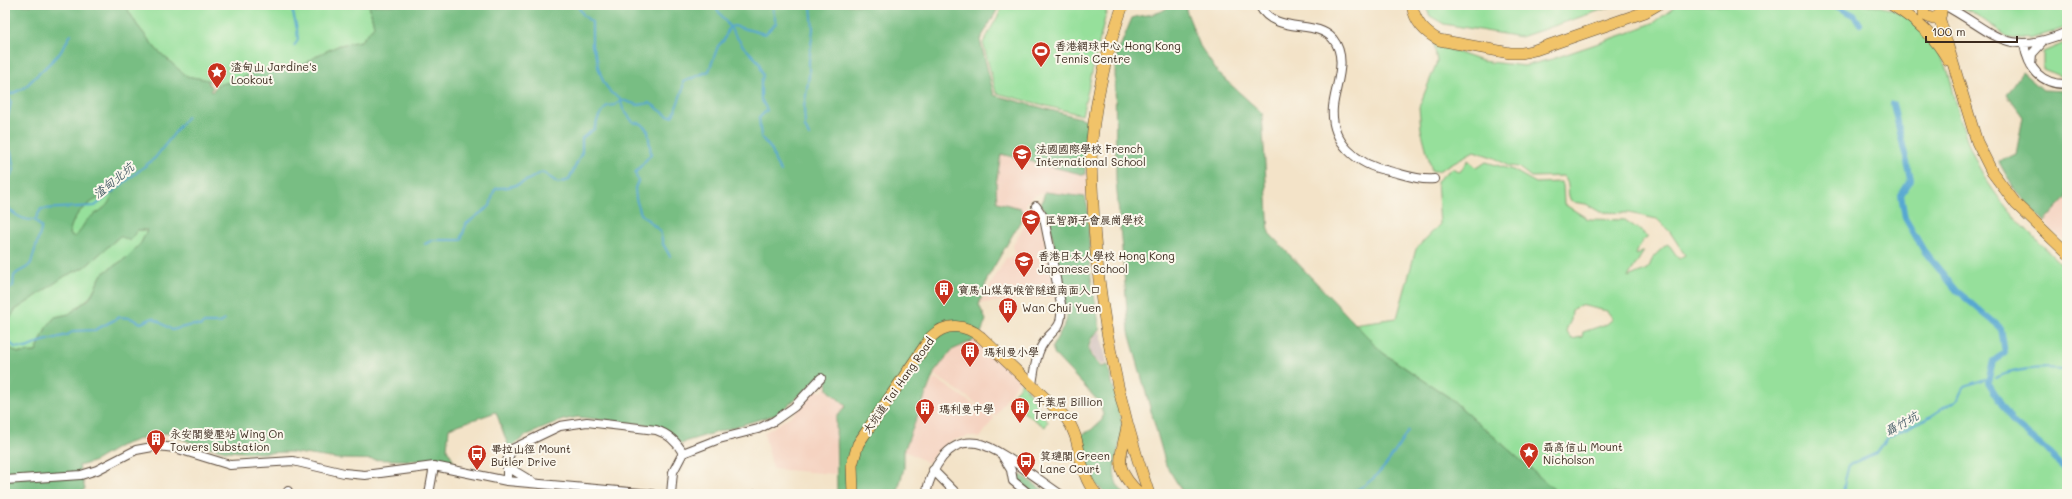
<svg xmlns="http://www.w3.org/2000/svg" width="2072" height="499" font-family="Mali,'LXGW WenKai TC',sans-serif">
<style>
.built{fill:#f5d3c1}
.industrial{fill:#d1c0bc}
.green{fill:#96e09b;stroke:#68855c;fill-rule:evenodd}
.forest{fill:#78be83;stroke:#5a7450;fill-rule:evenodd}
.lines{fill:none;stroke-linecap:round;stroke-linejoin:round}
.stream{stroke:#57a7d1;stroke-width:2}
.canal{stroke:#57a7d1;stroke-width:6}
.minor-casing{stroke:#574638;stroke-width:10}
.major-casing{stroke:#574638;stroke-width:12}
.minor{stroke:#fff;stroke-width:8}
.major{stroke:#f1c369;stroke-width:11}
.labels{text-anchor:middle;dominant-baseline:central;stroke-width:4;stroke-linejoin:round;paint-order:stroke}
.poi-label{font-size:11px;fill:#3b2a1e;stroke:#fbf7ec;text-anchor:start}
.street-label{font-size:11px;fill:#3b2a1e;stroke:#fbf7ec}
.water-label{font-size:12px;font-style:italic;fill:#465c66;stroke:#fbf7ec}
</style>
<rect width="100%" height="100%" fill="#fbf7ec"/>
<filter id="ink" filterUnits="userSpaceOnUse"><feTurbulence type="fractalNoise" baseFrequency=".025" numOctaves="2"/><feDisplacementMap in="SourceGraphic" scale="8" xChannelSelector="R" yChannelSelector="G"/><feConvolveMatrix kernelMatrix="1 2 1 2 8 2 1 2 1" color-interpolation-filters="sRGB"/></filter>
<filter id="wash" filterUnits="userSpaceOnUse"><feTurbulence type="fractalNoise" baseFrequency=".012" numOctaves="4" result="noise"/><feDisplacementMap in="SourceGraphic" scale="16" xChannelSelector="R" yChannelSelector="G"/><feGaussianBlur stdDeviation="0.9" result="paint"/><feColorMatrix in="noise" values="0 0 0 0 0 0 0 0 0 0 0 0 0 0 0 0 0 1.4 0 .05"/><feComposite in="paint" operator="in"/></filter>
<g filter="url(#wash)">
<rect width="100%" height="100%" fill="#f3e3c8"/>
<!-- built -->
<path class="built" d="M 991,145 L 1088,172 L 1086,199 L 1041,193 L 1032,197 L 1026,204 L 1026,210 L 993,202 Z
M 2067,197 L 2067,244 L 2044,222 Z
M 1041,222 L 1047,253 L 1017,257 L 1047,254 L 1056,297 L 980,303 L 1006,258 L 1015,257 L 1013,245 L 1024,226 Z
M 968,334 L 1020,379 L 995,416 L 932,373 L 945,355 Z
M 935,378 L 994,418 L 980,438 L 969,436 L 950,441 L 936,452 L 928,463 L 905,451 L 903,440 L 909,421 Z
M 828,385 L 849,402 L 836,418 L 835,474 L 773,469 L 764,433 L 794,414 L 816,390 L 822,392 Z"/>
<!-- industrial -->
<path class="industrial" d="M 1100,330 L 1107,363 L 1101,365 L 1093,357 L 1089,350 L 1092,340 Z"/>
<!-- green -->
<path class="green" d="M 125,5 L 369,5 L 374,26 L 361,41 L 340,45 L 320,54 L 295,70 L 261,69 L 238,80 L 217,85 L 208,80 L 186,76 L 156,49 L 137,25 Z
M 1004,5 L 1108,5 L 1082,115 L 996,93 L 983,43 Z
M 1425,5 L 1616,5 L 1521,37 L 1444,24 L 1430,16 Z
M 1677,5 L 1874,5 C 1882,7 1891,9 1898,12 C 1917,20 1941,54 1948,71 C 1956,100 1962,132 1975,159 C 1996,204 2032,235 2067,269 L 2067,494 L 1559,494 L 1450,398 L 1383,353 L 1353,324 L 1397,318 L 1416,249 L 1440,224 L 1437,181 L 1452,168 L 1460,172 L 1468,160 L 1477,168 L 1486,162 L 1513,170 L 1536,183 L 1561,182 L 1563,185 L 1564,204 L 1588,219 L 1625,220 L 1648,236 L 1642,241 L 1636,254 L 1637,255 L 1644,251 L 1628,277 L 1645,270 L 1649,267 L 1653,257 L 1667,244 L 1670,246 L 1679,259 L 1685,255 L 1670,232 L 1657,219 L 1629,213 L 1600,212 L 1586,204 L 1572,202 C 1565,194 1572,184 1563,176 L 1531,177 L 1518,167 L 1508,166 L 1495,158 L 1474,151 L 1438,171 L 1432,171 L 1421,129 L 1419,107 L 1437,62 L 1434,44 L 1481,61 L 1524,66 L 1552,59 L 1628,33 L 1655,22 ZM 1580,305 L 1607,311 L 1613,319 L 1607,324 L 1583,332 L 1582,337 L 1572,339 L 1566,330 L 1571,320 L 1572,310 Z
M 1956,5 L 2067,5 L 2067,24 L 2062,29 L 2030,39 L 2008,37 L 1972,12 Z
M 2067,42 L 2067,78 L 2066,78 L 2043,69 L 2043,52 Z
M 114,190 L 110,203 L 86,222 L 81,232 L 75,238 L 69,234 C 75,207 91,202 114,190 Z
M 137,230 L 147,230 L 141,243 L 126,258 L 102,274 L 90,297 L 69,314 L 55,317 L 46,328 L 36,352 L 18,353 L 5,345 L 5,327 L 15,310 L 29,301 L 65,276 L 85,267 L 120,236 Z
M 1022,382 L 1048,422 L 1045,427 L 1009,402 Z"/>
<!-- forest -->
<path class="forest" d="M 5,5 L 125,5 L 137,25 L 156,49 L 186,76 L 208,80 L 208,83 L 213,88 L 210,90 L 212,92 L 217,85 L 238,80 L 261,69 L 295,70 L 320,54 L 340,45 L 361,41 L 374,26 L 369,5 L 1000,5 L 980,40 L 994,95 L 1088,120 L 1085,135 L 1085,175 L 1001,154 L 996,184 L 997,202 L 1020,208 L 1024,215 L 988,277 L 979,305 L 986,320 L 979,338 L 952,350 L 934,373 L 904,451 L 904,468 L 897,494 L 837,494 L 836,418 L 846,406 L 828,390 L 827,380 L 820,375 L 807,389 L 778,414 L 687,441 L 682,444 L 655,426 L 578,417 L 563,420 L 527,435 L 509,448 L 496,412 L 449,428 L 447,449 L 454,461 L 338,459 L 290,452 L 259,453 L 226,451 L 192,443 L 167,433 L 148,436 L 120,446 L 93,462 L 79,466 L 85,489 L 78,494 L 5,494 ZM 114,191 C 106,213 100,208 86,221 C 82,226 80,233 75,237 L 69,234 C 75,207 91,202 114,191 ZM 137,230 L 147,230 L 141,243 L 126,258 L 102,274 L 90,298 L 69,314 L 55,317 L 46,328 L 36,352 L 18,353 L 5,345 L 5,327 L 15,310 L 29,301 L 65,276 L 85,267 L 120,236 L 130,241 Z
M 1171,5 L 1187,5 L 1186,10 L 1200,46 L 1218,73 L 1262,113 L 1269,233 L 1383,353 L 1450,398 L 1559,494 L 1184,494 L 1166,465 L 1129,332 L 1116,180 L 1115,59 L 1132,18 C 1148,13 1157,17 1171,5 Z
M 2022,72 L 2043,90 L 2067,91 L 2067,197 L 2044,222 L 2015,191 L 1999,162 L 2016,154 L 2023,117 L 2007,95 Z
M 1045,192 L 1085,197 L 1088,209 L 1090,271 L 1100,329 L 1091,339 L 1088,349 L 1091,356 L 1101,367 L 1108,365 C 1111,382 1122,413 1122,428 C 1122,451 1103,476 1125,494 C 1120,494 1111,496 1107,493 C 1086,484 1084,454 1080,435 L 1091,430 L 1102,420 L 1103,415 L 1100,403 L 1055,355 L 1052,347 L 1066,322 L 1067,316 L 1049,217 L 1041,205 Z
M 1021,475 L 1049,494 L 1035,494 L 1018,482 L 1017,479 Z"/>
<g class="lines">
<!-- stream -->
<path class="stream" d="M 291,5 L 297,29 L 298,40 L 294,46
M 577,5 L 584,16 L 592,22 L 592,46 L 597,58 L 598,67 L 604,83 L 611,93 L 620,98 L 623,109 L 633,122 L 642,124 L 648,131 L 651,154 L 635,173 L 638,181 L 635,188 L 636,199 L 641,214 L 660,231 L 663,244 L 670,256
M 714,5 L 743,46 L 759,62 L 763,76 L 761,82 L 761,99 L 767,110 L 759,118 L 761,137 L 772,150 L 775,161 L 781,172
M 5,89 L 11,102 L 5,129
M 9,95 L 24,88 L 60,53 L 71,34
M 809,136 L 805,127 L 804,107 L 809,76 L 809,61 L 813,29 L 811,5
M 5,147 L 11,152 L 14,170 L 5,185
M 5,200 C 8,213 23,221 35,220 L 41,227 L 41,230 L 31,263 C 27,270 18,270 14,276 C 13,279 14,283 13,286 L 5,293
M 35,220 L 41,209 L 95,206 L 155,158 L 187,117
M 425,244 L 433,240 L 461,240 L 466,224 L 490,206 L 494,191 L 497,188 C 516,188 526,181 542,172 L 558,183 L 569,180 L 582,152 L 582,138 L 594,129 L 599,116 L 607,106 L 615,105 L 622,100 L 638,105 L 650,103 L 668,116 L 673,116 L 683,89 L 683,82 L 709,71 L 718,46 L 724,40 L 729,27 L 734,26 L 765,34 L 776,23 L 773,11 L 774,5
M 5,339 L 15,347 L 26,348 L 40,342 L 67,335 L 74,331 L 95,330 L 120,317 L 130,318 L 141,323 L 153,318 L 172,330 L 192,325 L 200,326 L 204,323 L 219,323 L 225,320
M 1995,378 C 2017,368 2039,367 2063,369 L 2067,367
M 1348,494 C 1380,481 1391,458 1408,431
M 1843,494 L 1845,480 L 1849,465 L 1877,453 L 1888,437 L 1928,418 L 1956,400 L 1965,386 L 1985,379"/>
<!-- canal -->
<path class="canal" d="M 1834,5 L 1854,15 L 1860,24
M 1893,104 L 1911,179 L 1901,195 L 1905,218 L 1924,251 L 1957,291 L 2001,328 L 2005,353 L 1993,361 L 1988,382 L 2013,422 L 2044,448 L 2067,472"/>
</g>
</g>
<g filter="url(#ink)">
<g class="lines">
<!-- minor casing -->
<g class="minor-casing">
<path id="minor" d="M 1259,5 C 1276,36 1315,18 1333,39 C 1349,59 1335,86 1333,107 C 1330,142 1357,165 1389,171 C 1402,174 1420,181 1434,179
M 1944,5 C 1995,32 2005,59 2067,32
M 2024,44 C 2028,68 2041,85 2067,84
M 2031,65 L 2032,54 L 2042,43
M 1032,385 C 1034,372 1035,359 1041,347 C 1052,326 1063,334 1061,304 L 1044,218 L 1036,206
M 1003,457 L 1011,470 L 1013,481 L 1029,494
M 508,467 L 531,481
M 933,470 L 957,494
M 5,480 L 81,475 L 97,470 L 136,450 L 158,446 L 175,448 L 230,465 L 293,461 L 344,473 L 365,475 L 434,466 L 507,481 L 652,494
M 507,481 L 507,461 L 512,449 L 560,426 L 587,422 L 656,430 C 669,434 677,442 683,453
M 288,491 L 289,494
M 429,494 L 434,466
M 671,494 L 673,472 L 683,453 L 719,439 L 758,429 L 774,421 L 794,407 L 821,378
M 757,494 L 774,494
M 926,494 C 931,470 947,438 977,443 C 998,447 1040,481 1060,494"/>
</g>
<!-- major casing -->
<g class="major-casing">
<path id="major" d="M 1123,5 C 1108,46 1096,97 1092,140 C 1090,161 1092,183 1093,204 C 1096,299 1118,404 1149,494
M 1412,5 C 1415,22 1424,32 1439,40 L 1510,53 L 1522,53 L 1535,50 L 1645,12 L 1657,5
M 1892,5 C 1915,19 1935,36 1948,60
M 1924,5 L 1924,15 L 1933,19 L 1941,14 L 1941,5
M 1939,17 L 1977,142 L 1992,172 L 2016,204 L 2067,253
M 1127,427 C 1120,461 1113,468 1140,494
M 853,494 L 852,465 L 858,444 L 931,337 C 946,322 965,324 981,337 L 1066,418 C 1084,442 1075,468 1096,494"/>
</g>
<!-- minor -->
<use href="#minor" class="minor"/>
<!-- major -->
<use href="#major" class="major"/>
</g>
</g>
<!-- icons -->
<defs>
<g id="stadium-pin" transform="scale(1)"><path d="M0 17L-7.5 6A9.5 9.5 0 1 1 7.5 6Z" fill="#c8321e" stroke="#fbf7ec"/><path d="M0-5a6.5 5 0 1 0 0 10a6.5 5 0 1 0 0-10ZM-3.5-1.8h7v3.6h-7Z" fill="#fff"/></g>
<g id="sight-pin" transform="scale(1)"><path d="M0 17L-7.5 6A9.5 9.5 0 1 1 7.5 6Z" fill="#c8321e" stroke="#fbf7ec"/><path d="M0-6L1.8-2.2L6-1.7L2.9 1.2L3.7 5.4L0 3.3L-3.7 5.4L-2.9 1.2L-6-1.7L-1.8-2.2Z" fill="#fff"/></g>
<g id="school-pin" transform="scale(1)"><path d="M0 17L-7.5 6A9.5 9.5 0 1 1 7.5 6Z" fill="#c8321e" stroke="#fbf7ec"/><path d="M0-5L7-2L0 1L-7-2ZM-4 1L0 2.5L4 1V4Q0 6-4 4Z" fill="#fff"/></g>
<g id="building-pin" transform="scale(1)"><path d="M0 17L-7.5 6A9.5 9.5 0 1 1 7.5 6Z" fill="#c8321e" stroke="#fbf7ec"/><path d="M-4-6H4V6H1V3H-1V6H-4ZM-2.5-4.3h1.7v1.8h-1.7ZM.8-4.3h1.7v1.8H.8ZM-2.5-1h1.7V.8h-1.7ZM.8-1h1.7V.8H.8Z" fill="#fff"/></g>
<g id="bus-pin" transform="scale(1)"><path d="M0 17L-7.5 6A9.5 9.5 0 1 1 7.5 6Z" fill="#c8321e" stroke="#fbf7ec"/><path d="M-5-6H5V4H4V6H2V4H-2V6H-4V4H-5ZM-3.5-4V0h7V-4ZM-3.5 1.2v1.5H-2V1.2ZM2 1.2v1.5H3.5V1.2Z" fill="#fff"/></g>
</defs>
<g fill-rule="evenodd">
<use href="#stadium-pin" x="1041" y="51"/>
<use href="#sight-pin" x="217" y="72"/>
<use href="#school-pin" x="1022" y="154"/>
<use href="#school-pin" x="1031" y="219"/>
<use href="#school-pin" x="1024" y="261"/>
<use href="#building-pin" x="944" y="289"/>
<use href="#building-pin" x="1008" y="307"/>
<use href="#building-pin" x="970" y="351"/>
<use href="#building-pin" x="1020" y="407"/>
<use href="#building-pin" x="925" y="408"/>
<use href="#building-pin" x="156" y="439"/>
<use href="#sight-pin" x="1529" y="452"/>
<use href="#bus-pin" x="477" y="454"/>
<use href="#bus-pin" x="1026" y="461"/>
</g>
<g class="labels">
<!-- poi labels -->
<g class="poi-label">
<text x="1055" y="45">香港網球中心 Hong Kong<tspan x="1055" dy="13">Tennis Centre</tspan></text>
<text x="231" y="66">渣甸山 Jardine's<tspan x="231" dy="13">Lookout</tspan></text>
<text x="1036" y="148">法國國際學校 French<tspan x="1036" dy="13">International School</tspan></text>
<text x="1045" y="219">匡智獅子會晨崗學校</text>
<text x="1038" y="255">香港日本人學校 Hong Kong<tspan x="1038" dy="13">Japanese School</tspan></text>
<text x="958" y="289">寶馬山煤氣喉管隧道南面入口</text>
<text x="1022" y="307">Wan Chui Yuen</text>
<text x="984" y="351">瑪利曼小學</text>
<text x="1034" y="401">千葉居 Billion<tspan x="1034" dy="13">Terrace</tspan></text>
<text x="939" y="408">瑪利曼中學</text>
<text x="170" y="433">永安閣變壓站 Wing On<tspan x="170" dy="13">Towers Substation</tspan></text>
<text x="1543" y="446">聶高信山 Mount<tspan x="1543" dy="13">Nicholson</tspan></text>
<text x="491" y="448">畢拉山徑 Mount<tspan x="491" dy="13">Butler Drive</tspan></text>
<text x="1040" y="455">箕璉閣 Green<tspan x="1040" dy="13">Lane Court</tspan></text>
</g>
<!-- street labels -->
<g class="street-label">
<text transform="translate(898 385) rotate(-55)">大坑道 Tai Hang Road</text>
</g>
<!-- water labels -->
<g class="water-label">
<text transform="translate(113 180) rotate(-39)">渣甸北坑</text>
<text transform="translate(1901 423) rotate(-29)">聶竹坑</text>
</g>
</g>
<!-- margin -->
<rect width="2072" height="499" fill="none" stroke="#fbf7ec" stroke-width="20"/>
<!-- scale -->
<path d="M1926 36v6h91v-6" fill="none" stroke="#3b2a1e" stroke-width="2"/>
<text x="1932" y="36" font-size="12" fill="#3b2a1e" stroke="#fbf7ec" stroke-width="3" paint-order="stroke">100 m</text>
</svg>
